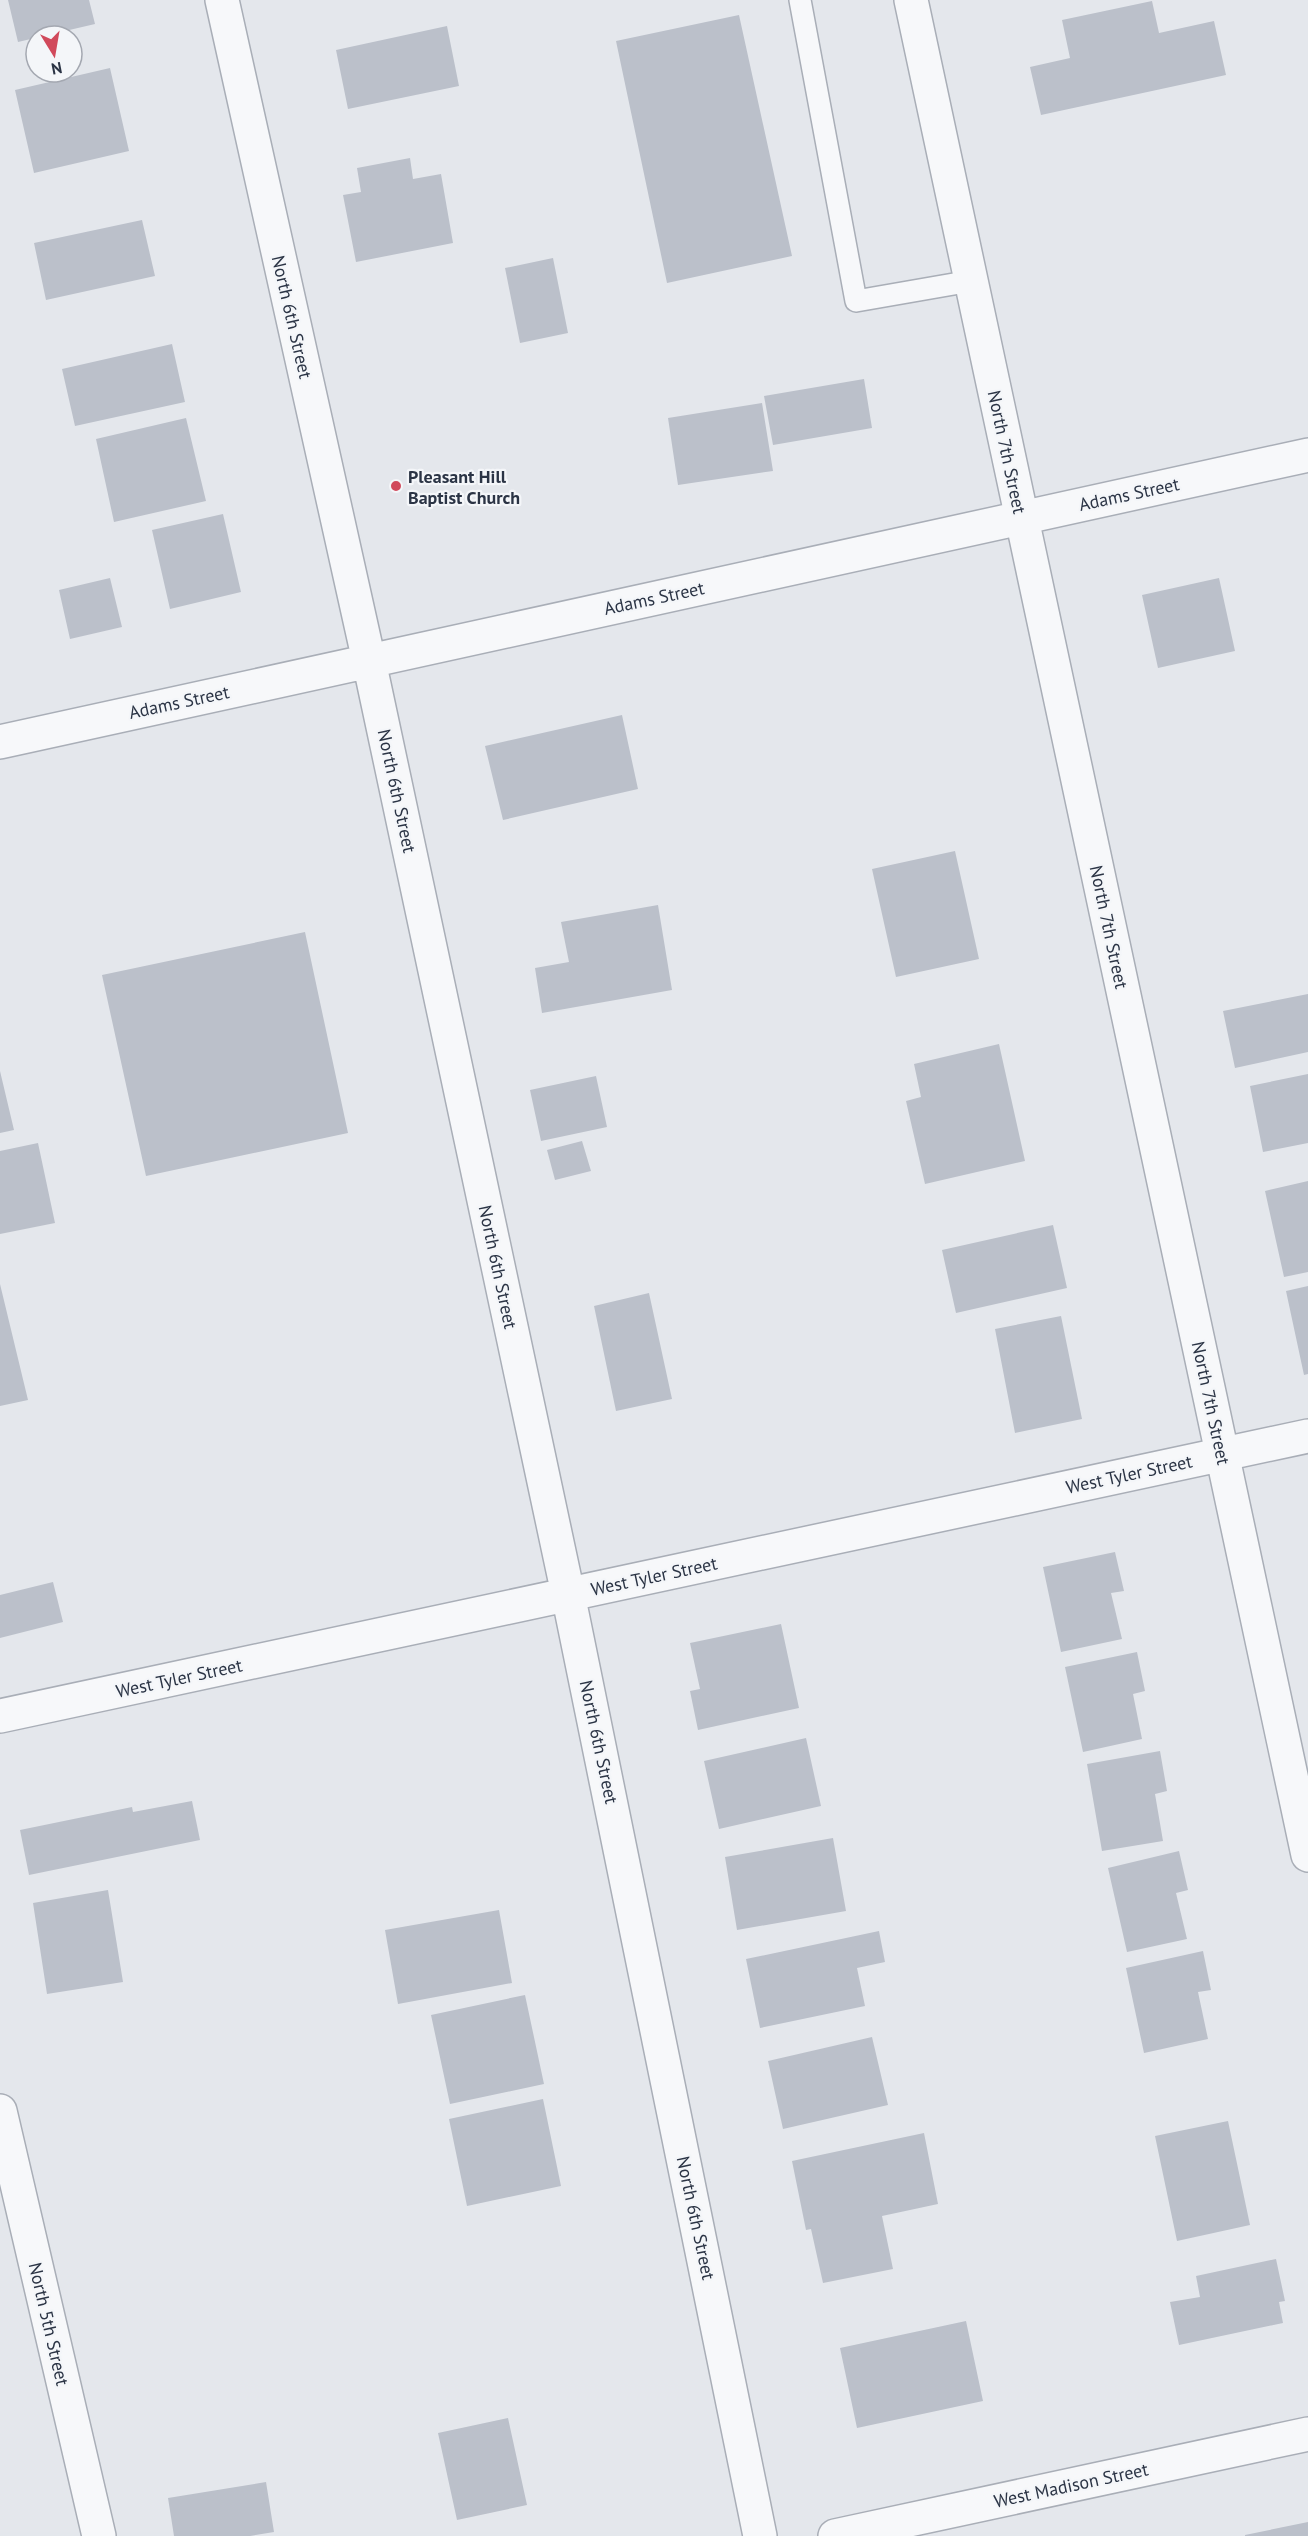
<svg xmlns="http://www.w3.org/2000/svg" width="1308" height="2536" font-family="'PT Sans',sans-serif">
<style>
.building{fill:#bbc0ca}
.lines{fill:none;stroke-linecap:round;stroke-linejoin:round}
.lane-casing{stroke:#a9aeb7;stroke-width:24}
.street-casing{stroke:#a9aeb7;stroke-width:36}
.lane{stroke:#f7f8fa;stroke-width:21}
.street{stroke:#f7f8fa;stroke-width:33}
.poi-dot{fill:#d1495b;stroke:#f4f6f9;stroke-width:2}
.labels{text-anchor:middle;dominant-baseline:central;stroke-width:4.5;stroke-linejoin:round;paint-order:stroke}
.street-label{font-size:18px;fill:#2b3445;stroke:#f4f6f9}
.poi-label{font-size:18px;font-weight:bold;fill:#2b3445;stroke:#f4f6f9;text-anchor:start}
</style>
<rect width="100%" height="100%" fill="#e4e7ec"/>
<!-- building -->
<path class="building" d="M 8,0 L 89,0 L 95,24 L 18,42 Z
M 1152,1 L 1159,33 L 1214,21 L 1226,75 L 1041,115 L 1030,67 L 1070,58 L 1062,20 Z
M 739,15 L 792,256 L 667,283 L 616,41 Z
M 447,26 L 459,86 L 348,109 L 336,50 Z
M 110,68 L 129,151 L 34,173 L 15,90 Z
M 410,158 L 413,179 L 441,174 L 453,243 L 356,262 L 343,195 L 361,192 L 357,168 Z
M 142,220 L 155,276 L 46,300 L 34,243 Z
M 553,258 L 568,333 L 520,343 L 505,268 Z
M 172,344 L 185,402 L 75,426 L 62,369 Z
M 864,379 L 872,428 L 773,445 L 764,396 Z
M 762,403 L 773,471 L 678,485 L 668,418 Z
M 186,418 L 206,501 L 114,522 L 96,439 Z
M 223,514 L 241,592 L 170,609 L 152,530 Z
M 110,578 L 122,627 L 70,639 L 59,590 Z
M 1219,578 L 1235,651 L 1158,668 L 1142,595 Z
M 622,715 L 638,789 L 503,820 L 485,746 Z
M 955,851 L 979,959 L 896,977 L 872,869 Z
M 658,905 L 672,990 L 542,1013 L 535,968 L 569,962 L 561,922 Z
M 305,932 L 348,1133 L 146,1176 L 102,975 Z
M 1308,994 L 1308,1052 L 1235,1068 L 1223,1011 Z
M 999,1044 L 1025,1161 L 925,1184 L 906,1101 L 921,1097 L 914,1064 Z
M 0,1071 L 14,1130 L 0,1133 Z
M 1308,1074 L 1308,1143 L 1263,1152 L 1250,1086 Z
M 596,1076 L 607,1127 L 541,1141 L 530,1090 Z
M 582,1141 L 591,1171 L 555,1180 L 547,1150 Z
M 38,1143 L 55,1223 L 0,1234 L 0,1151 Z
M 1308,1181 L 1308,1272 L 1284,1277 L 1265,1191 Z
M 1053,1225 L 1067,1288 L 956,1313 L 942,1250 Z
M 0,1284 L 28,1400 L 0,1406 Z
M 1308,1286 L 1308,1374 L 1304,1375 L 1286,1291 Z
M 649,1293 L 672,1399 L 616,1411 L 594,1306 Z
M 1061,1316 L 1082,1419 L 1015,1433 L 995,1329 Z
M 1115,1552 L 1124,1591 L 1111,1593 L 1122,1639 L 1061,1652 L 1043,1567 Z
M 53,1582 L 63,1622 L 0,1638 L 0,1595 Z
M 781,1624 L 799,1708 L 698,1730 L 690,1691 L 700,1689 L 690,1643 Z
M 1137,1652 L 1145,1691 L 1133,1694 L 1142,1739 L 1083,1752 L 1065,1667 Z
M 806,1738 L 821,1806 L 719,1829 L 704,1761 Z
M 1160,1751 L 1167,1791 L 1155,1794 L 1163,1841 L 1102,1851 L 1087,1764 Z
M 192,1801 L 200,1840 L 29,1875 L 20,1830 L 132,1807 L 133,1812 Z
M 833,1838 L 846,1911 L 737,1930 L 725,1857 Z
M 1179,1851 L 1188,1890 L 1176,1893 L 1187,1939 L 1127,1952 L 1108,1868 Z
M 108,1890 L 123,1982 L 47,1994 L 33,1903 Z
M 499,1910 L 512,1983 L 398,2004 L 385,1930 Z
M 879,1931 L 885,1962 L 857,1968 L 865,2006 L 760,2028 L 746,1959 Z
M 1203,1951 L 1211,1990 L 1198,1992 L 1208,2039 L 1144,2053 L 1126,1968 Z
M 525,1995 L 544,2084 L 450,2104 L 431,2015 Z
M 872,2037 L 888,2105 L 783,2129 L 768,2061 Z
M 543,2099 L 561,2186 L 467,2206 L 449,2119 Z
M 1228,2121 L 1250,2225 L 1177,2241 L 1155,2136 Z
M 924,2133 L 938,2204 L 882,2216 L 893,2269 L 823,2283 L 811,2229 L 806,2230 L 792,2161 Z
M 1276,2259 L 1285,2301 L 1279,2302 L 1283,2323 L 1179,2345 L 1170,2302 L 1200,2297 L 1196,2276 Z
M 966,2321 L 983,2401 L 857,2428 L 840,2348 Z
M 508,2418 L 527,2505 L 457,2520 L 438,2433 Z
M 266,2482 L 274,2532 L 250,2536 L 174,2536 L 168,2498 Z
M 1308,2522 L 1308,2536 L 1245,2536 L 1245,2535 Z"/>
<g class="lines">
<!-- lane casing -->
<g class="lane-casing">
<path id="lane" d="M 800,0 L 856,301 L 971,281"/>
</g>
<!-- street casing -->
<g class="street-casing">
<path id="street" d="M 222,0 L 369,661 L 568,1594 L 760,2536
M 911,0 L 1308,1855
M 0,742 L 1308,455
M 0,1716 L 1308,1436
M 0,2111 L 99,2536
M 835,2536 L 1308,2434"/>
</g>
<!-- lane -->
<use href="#lane" class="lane"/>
<!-- street -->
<use href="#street" class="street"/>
</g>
<!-- markers -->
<circle class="poi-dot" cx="396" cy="486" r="6"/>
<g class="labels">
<!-- street labels -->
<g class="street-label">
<text transform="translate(292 317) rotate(77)">North 6th Street</text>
<text transform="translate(1007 452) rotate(78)">North 7th Street</text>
<text transform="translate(1129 494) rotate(-12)">Adams Street</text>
<text transform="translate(654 598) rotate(-12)">Adams Street</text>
<text transform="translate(179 702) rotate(-12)">Adams Street</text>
<text transform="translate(397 791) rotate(78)">North 6th Street</text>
<text transform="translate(1109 927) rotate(78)">North 7th Street</text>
<text transform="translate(498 1267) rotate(78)">North 6th Street</text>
<text transform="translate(1211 1403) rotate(78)">North 7th Street</text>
<text transform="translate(1129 1474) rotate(-12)">West Tyler Street</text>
<text transform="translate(654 1576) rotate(-12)">West Tyler Street</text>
<text transform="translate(179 1678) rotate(-12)">West Tyler Street</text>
<text transform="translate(599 1742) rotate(78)">North 6th Street</text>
<text transform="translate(696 2218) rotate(78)">North 6th Street</text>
<text transform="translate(49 2324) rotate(77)">North 5th Street</text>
<text transform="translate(1071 2485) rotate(-12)">West Madison Street</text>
</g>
<!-- poi labels -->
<g class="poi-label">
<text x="408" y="476">Pleasant Hill<tspan x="408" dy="21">Baptist Church</tspan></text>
</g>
</g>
<!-- north arrow -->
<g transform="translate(54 54) rotate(169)"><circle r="28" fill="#f4f6f9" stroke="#a4a8b1" stroke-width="1.5"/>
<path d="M0-4.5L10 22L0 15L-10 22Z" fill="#d1495b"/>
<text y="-9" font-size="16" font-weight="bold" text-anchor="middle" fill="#2b3445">N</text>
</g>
</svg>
